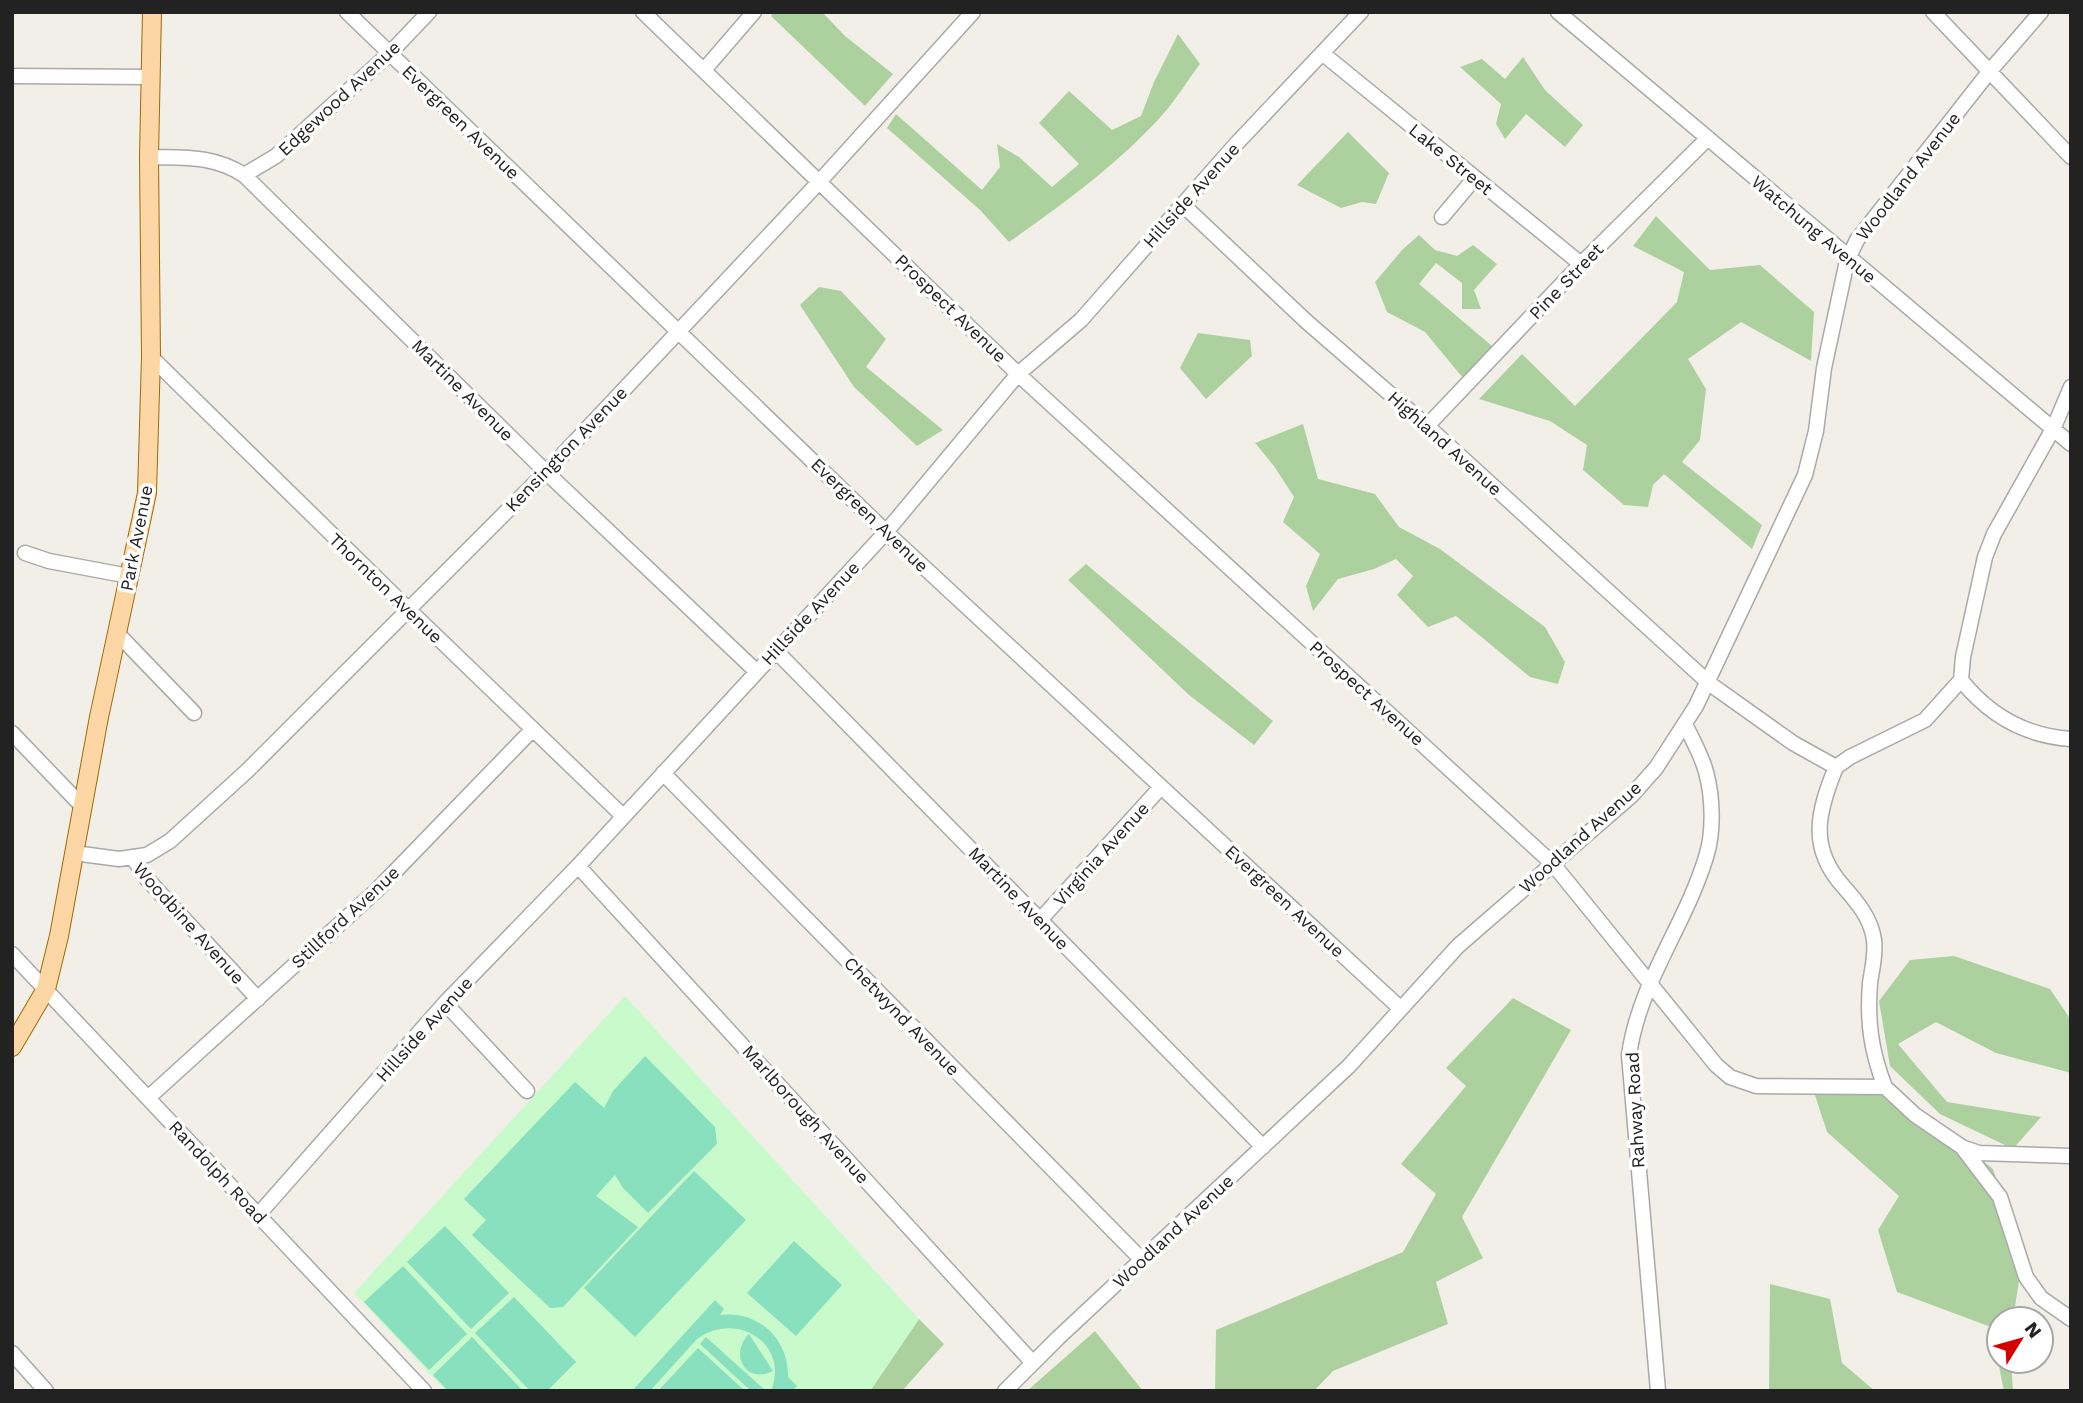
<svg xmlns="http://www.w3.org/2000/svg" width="2083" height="1403" font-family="'Work Sans',sans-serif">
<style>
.forest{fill:#add19e}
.park{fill:#c8facc}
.pitch{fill:#88e0be}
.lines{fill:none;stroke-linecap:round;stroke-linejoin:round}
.minor-casing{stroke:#a9a9a9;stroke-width:17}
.major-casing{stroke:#a06b00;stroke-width:20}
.minor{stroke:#fff;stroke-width:14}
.major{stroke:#fcd6a4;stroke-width:18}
.labels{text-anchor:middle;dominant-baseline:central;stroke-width:7;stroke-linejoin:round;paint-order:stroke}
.street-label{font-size:18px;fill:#222;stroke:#fff}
</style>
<rect width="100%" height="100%" fill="#f2efe9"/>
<!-- forest -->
<path class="forest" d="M 773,12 L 822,12 L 845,36 L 893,74 L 865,106 L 771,16 Z
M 1178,34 L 1200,64 C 1188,80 1177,98 1164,113 C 1120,163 1063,204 1009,242 L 980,210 L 887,128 L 896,114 L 982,190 L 1000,167 L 997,144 L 1019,157 L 1052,187 L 1079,164 L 1039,123 L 1069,91 L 1112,130 L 1141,116 L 1154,82 Z
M 1523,57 L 1545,90 L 1583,125 L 1565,147 L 1526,114 L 1505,139 L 1496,124 L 1501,104 L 1460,67 L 1482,59 L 1505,79 Z
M 1348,132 L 1389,173 L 1376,204 L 1362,202 L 1341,208 L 1297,185 Z
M 1656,216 L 1710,270 L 1760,265 L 1814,312 L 1811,361 L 1741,322 L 1688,359 L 1706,389 L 1700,440 L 1682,462 L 1762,525 L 1752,549 L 1664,474 L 1653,485 L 1648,507 L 1624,505 L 1583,470 L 1587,445 L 1550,421 L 1479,399 L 1522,354 L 1575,406 L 1677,302 L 1684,272 L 1633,246 Z
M 1419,235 L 1435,250 L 1457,256 L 1473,245 L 1497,264 L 1474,290 L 1481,309 L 1462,309 L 1462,283 L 1436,263 L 1419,284 L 1492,346 L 1463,378 L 1425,332 L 1387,312 L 1375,282 L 1402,250 Z
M 819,287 L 841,291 L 886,339 L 866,367 L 943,430 L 917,446 L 854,387 L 800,305 Z
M 1198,333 L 1250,340 L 1252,356 L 1206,399 L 1180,368 Z
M 1303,424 L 1318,479 L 1375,494 L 1399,527 L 1440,549 L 1545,627 L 1565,662 L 1558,684 L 1530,677 L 1456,616 L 1428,627 L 1397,595 L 1413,576 L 1396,559 L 1374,569 L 1338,579 L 1313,611 L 1306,586 L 1320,554 L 1283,522 L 1294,497 L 1274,466 L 1255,443 Z
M 1086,564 L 1273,721 L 1254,745 L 1189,695 L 1068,580 Z
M 1954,956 L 2050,989 L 2071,1020 L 2071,1073 L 1996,1053 L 1936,1022 L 1898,1044 L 1947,1102 L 2041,1117 L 2013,1149 L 1940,1114 L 1890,1066 L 1879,1001 L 1910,960 Z
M 1513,998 L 1571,1030 L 1462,1217 L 1483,1258 L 1436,1282 L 1448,1324 L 1333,1371 L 1314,1391 L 1215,1391 L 1216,1330 L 1403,1252 L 1436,1194 L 1401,1164 L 1466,1086 L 1446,1068 Z
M 1882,1080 L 1993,1169 L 2022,1262 L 2013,1319 L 1999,1319 L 1999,1361 L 2011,1361 L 2013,1391 L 2004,1391 L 1991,1327 L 1897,1292 L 1878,1230 L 1899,1196 L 1827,1132 L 1812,1086 Z
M 1770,1284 L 1830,1299 L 1842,1363 L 1875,1391 L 1769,1391 Z
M 919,1319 L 944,1344 L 902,1391 L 870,1391 Z
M 1095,1331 L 1143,1391 L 1027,1391 Z"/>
<!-- park -->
<path class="park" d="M 625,996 L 919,1319 L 870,1391 L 446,1391 L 354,1293 Z"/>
<!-- pitch -->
<path class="pitch" d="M 645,1056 L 715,1127 L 717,1144 L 648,1213 L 623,1188 L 615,1175 L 596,1196 L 638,1227 L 563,1307 L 550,1308 L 472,1235 L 486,1220 L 464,1199 L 575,1082 L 604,1108 L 613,1091 Z
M 694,1171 L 746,1220 L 635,1337 L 584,1288 Z
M 445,1226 L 509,1293 L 471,1329 L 407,1262 Z
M 794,1241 L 842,1285 L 796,1336 L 747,1293 Z
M 403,1266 L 467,1334 L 429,1370 L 364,1302 Z
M 514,1297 L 576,1362 L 547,1391 L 530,1391 L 475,1333 Z
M 715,1300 L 724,1309 L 720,1315 C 758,1310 789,1339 788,1377 L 797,1386 L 793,1391 L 771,1391 C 790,1343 736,1310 697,1339 L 650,1391 L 632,1391 Z
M 749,1334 L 773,1371 C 745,1385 729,1354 749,1334 Z
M 472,1337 L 523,1391 L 448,1391 L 433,1375 Z
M 706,1337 L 766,1391 L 751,1391 L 700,1344 Z
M 698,1348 L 745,1391 L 658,1391 Z"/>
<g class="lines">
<!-- minor casing -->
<g class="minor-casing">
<path id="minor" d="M 347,12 L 886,532 L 1401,1009
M 643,12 L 1018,374 L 1553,864 L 1716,1065 L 1730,1077 L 1756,1086 L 1885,1087 L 1915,1115 L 1962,1147 L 2000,1197 L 2026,1277 L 2041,1298 L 2071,1319
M 1558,12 L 2071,444
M 1933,12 L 2071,157
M 1322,53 L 1581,264
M 704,70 L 754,12
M 12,76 L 151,77
M 149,157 C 185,158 213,155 244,175 L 546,472 L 756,671
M 244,175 L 276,156 L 390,53 L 429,12
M 1182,204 L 1307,322 L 1427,426 L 1710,684 L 1793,743 L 1836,767
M 1442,217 L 1474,179
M 151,357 L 408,609 L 623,816
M 1427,426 L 1581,264 L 1708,138
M 25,553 L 49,561 L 129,576
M 116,632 L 194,713
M 775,650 L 1263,1147
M 1961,680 C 1989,715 2025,736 2071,739
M 12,733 L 82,806
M 1836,767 L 1850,757 L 1925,720 L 1961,680 L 1963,657 L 1985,557 L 1994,534 L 2054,427 L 2071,387
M 1836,767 C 1818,811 1808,847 1843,886 C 1857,902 1871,918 1874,940 C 1876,954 1872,969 1870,983 C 1867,1022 1871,1051 1885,1087
M 663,773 L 1142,1260
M 74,853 L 119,859 L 147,855 L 170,841 L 247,771 L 552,466 L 820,181 L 973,12
M 133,858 L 147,879 L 258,999
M 578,866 L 1033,1363
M 1040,920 L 1161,787
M 12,954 L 424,1391
M 445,1003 L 527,1091
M 149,1097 L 376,891 L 533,729
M 1964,1148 L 1979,1153 L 2071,1156
M 258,1215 L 445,1003 L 578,866 L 886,532 L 1018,374 L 1081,320 L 1237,143 L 1361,12
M 12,1353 L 46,1391
M 1005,1391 L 1058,1338 L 1349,1066 L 1458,946 L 1631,796 L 1656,768 L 1696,706 L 1805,475 L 1816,431 L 1824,368 L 1847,261 L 1857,240 L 1989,72 L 2041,12
M 1658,1391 L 1629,1055 C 1639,983 1685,926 1706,857 C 1714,832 1713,798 1706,772 C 1702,756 1692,739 1685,724"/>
</g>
<!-- major casing -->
<g class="major-casing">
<path id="major" d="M 12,1047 L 46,989 L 59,936 L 99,717 L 147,493 L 151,357 L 149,157 L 152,12"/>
</g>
<!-- minor -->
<use href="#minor" class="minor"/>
<!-- major -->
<use href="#major" class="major"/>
</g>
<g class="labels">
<!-- street labels -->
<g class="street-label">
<text transform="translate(339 98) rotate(-43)">Edgewood Avenue</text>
<text transform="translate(461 122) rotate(44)">Evergreen Avenue</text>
<text transform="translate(1451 159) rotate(39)">Lake Street</text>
<text transform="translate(1908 176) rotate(-52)">Woodland Avenue</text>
<text transform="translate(1191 195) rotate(-48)">Hillside Avenue</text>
<text transform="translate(1814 229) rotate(40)">Watchung Avenue</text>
<text transform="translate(1566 281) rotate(-46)">Pine Street</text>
<text transform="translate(951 308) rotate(44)">Prospect Avenue</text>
<text transform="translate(463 390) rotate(45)">Martine Avenue</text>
<text transform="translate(1445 443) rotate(42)">Highland Avenue</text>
<text transform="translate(566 449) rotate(-46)">Kensington Avenue</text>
<text transform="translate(870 515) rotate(44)">Evergreen Avenue</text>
<text transform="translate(136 538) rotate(-79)">Park Avenue</text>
<text transform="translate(386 588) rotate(44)">Thornton Avenue</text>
<text transform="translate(810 613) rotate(-47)">Hillside Avenue</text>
<text transform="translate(1367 693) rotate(42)">Prospect Avenue</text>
<text transform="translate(1580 837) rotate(-42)">Woodland Avenue</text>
<text transform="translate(1101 854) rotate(-48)">Virginia Avenue</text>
<text transform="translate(1019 898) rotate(46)">Martine Avenue</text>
<text transform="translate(1285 901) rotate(43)">Evergreen Avenue</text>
<text transform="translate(345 917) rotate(-43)">Stillford Avenue</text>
<text transform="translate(189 923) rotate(48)">Woodbine Avenue</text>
<text transform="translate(902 1016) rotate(46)">Chetwynd Avenue</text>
<text transform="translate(424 1029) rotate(-48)">Hillside Avenue</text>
<text transform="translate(1635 1110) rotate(-93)">Rahway Road</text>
<text transform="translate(806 1114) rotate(48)">Marlborough Avenue</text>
<text transform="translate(218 1172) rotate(47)">Randolph Road</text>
<text transform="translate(1173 1231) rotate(-43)">Woodland Avenue</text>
</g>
</g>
<!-- border -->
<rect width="2083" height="1403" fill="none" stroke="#222222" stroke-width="28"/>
<!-- north arrow -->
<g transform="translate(2020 1340) rotate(53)"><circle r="33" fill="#ffffff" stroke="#a7a7a7" stroke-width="2"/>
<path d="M0-5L12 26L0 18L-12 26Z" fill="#d40000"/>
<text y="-10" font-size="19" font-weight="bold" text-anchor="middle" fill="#222222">N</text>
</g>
</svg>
